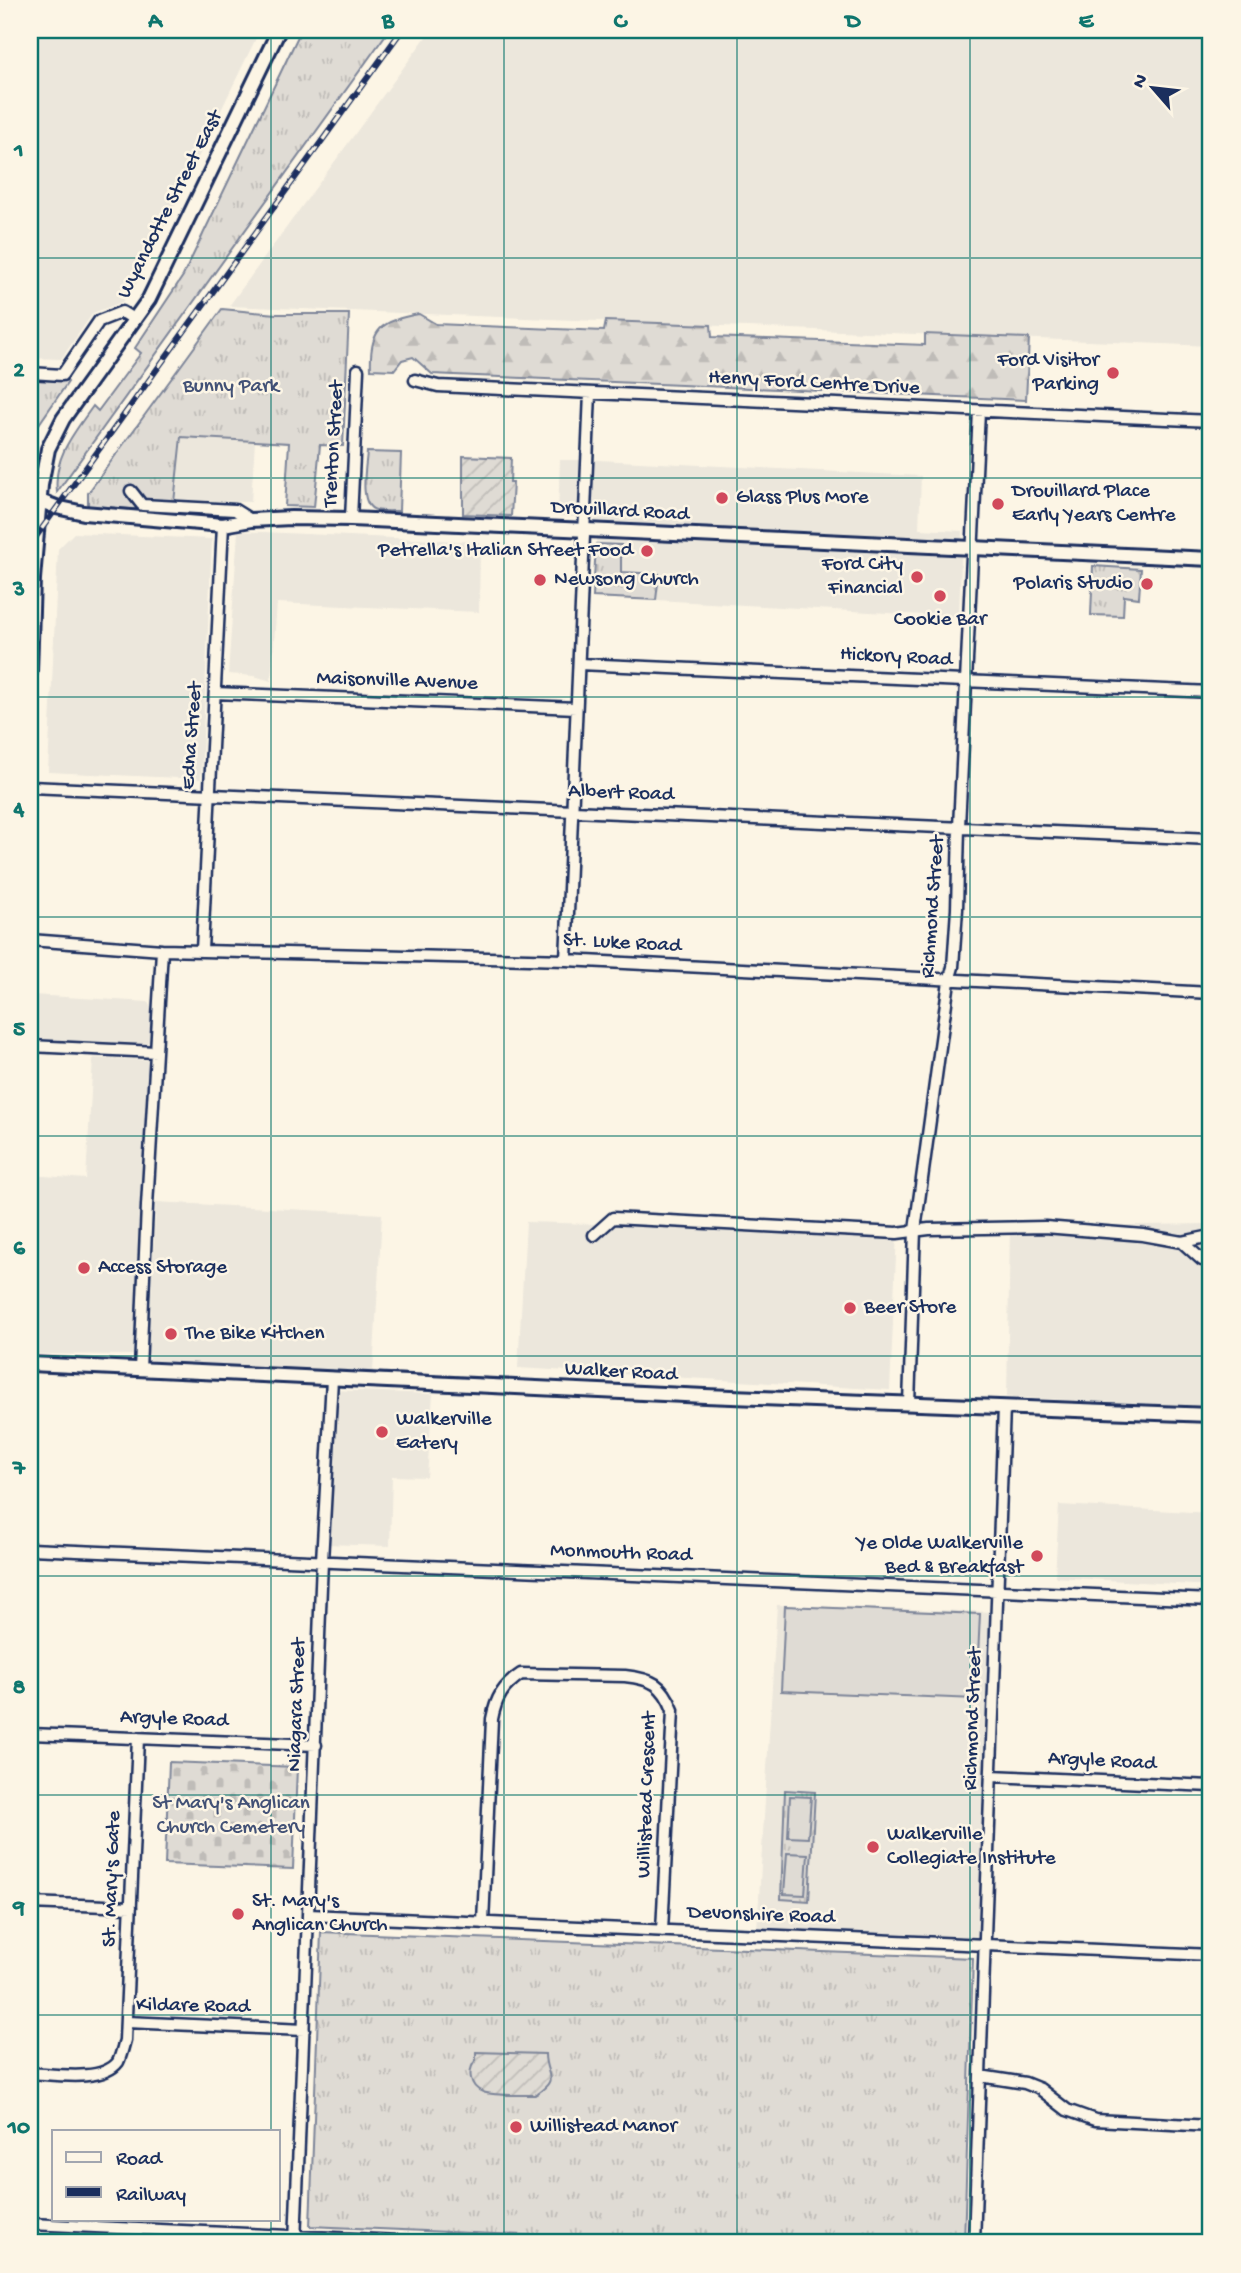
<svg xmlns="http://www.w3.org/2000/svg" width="1241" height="2273" font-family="'Gochi Hand',sans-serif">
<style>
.built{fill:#ece7dc}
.grass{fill:url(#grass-tufts);stroke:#7d8599;stroke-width:2}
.forest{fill:url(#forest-firs);stroke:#7d8599;stroke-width:2}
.cemetery{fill:url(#cemetery-stones);stroke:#7d8599;stroke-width:2}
.garden{fill:url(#garden-furrows);stroke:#7d8599;stroke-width:2}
.pitch{fill:#dfdbd4;stroke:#7d8599;stroke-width:2}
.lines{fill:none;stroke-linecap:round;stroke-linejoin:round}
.street-casing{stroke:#1b2f5e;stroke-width:15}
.secondary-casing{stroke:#1b2f5e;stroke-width:18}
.street{stroke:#fcf5e5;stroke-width:10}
.secondary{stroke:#fcf5e5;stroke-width:12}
.rail-casing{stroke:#1b2f5e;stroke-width:6}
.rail{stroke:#fcf5e5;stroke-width:3.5;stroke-dasharray:10;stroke-linecap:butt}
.grid{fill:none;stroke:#0f766e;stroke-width:2;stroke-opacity:0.55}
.poi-dot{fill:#d1495b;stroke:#fcf5e5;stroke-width:2.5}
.labels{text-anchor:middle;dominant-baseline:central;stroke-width:5;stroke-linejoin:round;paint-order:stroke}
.street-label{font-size:21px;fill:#1b2f5e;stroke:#fcf5e5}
.poi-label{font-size:21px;fill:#1b2f5e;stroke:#fcf5e5;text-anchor:start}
.park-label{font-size:21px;fill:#425176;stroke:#fcf5e5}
.neatline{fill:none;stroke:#0f766e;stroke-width:2.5}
.grid-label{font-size:23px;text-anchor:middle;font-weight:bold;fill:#0f766e}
</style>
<defs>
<pattern id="grass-tufts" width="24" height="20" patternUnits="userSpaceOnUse" patternTransform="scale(1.75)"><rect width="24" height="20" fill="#dfdbd4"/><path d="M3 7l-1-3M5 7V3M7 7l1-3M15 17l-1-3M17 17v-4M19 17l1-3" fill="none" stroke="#bfbcb8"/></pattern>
<pattern id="forest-firs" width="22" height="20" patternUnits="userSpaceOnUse" patternTransform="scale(1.75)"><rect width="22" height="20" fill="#dfdbd4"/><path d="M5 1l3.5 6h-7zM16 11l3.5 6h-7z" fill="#bfbcb8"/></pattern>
<pattern id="cemetery-stones" width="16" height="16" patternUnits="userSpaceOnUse" patternTransform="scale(1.75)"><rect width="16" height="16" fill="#dfdbd4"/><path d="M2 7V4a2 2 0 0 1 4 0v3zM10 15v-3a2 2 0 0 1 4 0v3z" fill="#bfbcb8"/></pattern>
<pattern id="garden-furrows" width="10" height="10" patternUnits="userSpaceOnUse" patternTransform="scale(1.75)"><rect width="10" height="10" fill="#dfdbd4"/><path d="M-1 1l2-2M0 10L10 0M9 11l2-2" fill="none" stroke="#bfbcb8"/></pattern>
</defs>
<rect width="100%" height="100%" fill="#fcf5e5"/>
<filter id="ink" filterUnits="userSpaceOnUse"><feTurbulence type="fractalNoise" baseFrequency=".0143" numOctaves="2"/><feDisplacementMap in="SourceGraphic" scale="14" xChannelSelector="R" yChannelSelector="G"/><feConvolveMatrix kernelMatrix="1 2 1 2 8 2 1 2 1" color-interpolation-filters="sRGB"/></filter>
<g filter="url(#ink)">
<!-- built -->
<path class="built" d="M 30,30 L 260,30 L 138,281 L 122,302 L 93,313 L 61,359 L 30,358 Z
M 431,30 L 1211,30 L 1211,346 L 229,306 Z
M 181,437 L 255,441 L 251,502 L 175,501 Z
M 560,460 L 598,460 L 921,476 L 919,529 L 962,531 L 959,617 L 656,600 L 659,574 L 621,572 L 621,545 L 596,544 L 595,518 L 558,516 Z
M 238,531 L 480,542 L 479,612 L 277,603 L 271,681 L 254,676 L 228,674 Z
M 74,533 L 212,539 L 201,779 L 48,772 L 58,549 Z
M 32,995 L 148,1002 L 153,1011 L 153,1026 L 146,1051 L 30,1046 L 30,1010 Z
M 93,1058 L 150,1060 L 133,1355 L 30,1354 L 30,1175 L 86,1179 Z
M 1211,1175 L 1211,1407 L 1007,1397 L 1010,1227 L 1210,1224 Z
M 156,1202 L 382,1214 L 373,1372 L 156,1362 L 150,1359 L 148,1352 Z
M 526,1222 L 897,1233 L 890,1390 L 518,1368 Z
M 331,1390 L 433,1394 L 427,1477 L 392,1476 L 390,1546 L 323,1544 Z
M 1059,1505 L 1211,1513 L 1211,1586 L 1055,1577 Z
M 777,1605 L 995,1612 L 979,1939 L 757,1931 Z"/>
<!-- grass -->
<path class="grass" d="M 301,30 L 389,30 L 57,492 C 53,457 74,433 93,406 L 98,411 L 141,353 L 135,348 L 183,276 Z
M 222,309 L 276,314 L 349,314 L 343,446 L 320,445 L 314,507 L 285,506 L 289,443 L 181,437 L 173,512 L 88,506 L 88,493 Z
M 30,373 L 62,375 L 68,382 L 30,437 Z
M 367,452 L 401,453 L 399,511 C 392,511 383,512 376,510 C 358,506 366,466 367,452 Z
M 596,544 L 621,545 L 621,572 L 659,574 L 656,600 L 593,597 Z
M 1093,566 L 1141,569 L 1139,598 L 1124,596 L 1123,616 L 1091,615 Z
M 785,1790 L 815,1792 L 809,1901 L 781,1899 Z
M 321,1932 L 973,1958 L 964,2243 L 708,2243 L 310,2226 Z"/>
<!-- forest -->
<path class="forest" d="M 419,314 L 436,324 L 604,331 L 606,321 L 711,325 L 712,337 L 925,345 L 925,334 L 1029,338 L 1026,400 L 454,375 L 432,374 L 413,357 L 402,360 L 394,370 L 371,369 C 369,329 382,320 419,314 Z"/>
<!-- cemetery -->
<path class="cemetery" d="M 169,1762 L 297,1767 L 293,1869 L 165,1864 Z"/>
<!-- garden -->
<path class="garden" d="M 463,456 L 511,458 L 510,482 L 513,482 L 511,516 L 463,514 Z
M 476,2052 L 545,2054 C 545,2077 561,2078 535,2095 C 523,2095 493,2096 483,2092 C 469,2087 467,2070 476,2060 Z"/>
<!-- pitch -->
<path class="pitch" d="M 785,1606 L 980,1614 L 976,1699 L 781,1691 Z
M 790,1796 L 811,1797 L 808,1838 L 788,1837 Z
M 787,1853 L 808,1854 L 805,1895 L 784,1894 Z"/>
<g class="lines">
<!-- street casing -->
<g class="street-casing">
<path id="street" d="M 30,373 L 62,375 L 99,321 L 122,312 L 135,320
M 415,380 L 438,386 L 1211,421
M 131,491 L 142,505 L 235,510 L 251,520
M 351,519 L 358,370
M 579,664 L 1211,692
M 215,693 L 576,708
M 30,787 L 1211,839
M 30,940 L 162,950 L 566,960 L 1211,993
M 202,950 L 223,525
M 566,960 L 590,393
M 30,1046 L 156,1052
M 594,1235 L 613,1218 L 897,1233 L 929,1229 L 1045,1227 L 1143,1235 L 1182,1242 L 1211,1236
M 1182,1242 L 1202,1260 L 1211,1260
M 140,1370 L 147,1206 L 162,950
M 909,1404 L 915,1230 L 949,981 L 953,967 L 957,909 L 959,827 L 979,411
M 30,1549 L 1211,1600
M 30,1734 L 316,1745
M 991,1776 L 1211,1786
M 30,1903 L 131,1907
M 309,1915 L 1211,1955
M 483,1923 L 492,1719 C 496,1698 503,1686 521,1674 L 625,1676 C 652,1679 663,1684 673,1710 L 662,1931
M 127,2022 L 304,2030
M 30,2073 C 53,2074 102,2083 118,2062 C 121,2056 123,2047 125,2040 L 138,1738
M 980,2076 L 1025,2083 L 1040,2089 L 1067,2110 L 1095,2120 L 1211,2126
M 30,2224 L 444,2243
M 295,2243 L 322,1561 L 332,1379
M 974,2243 L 1004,1407"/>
</g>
<!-- secondary casing -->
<g class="secondary-casing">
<path id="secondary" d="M 30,497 L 56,507 L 84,513 L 223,525 L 251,520 L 291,518 L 351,519 L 1211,559
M 30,672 L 33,579 L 41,485 L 48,449 L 63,419 L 149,299 L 279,30
M 30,1364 L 705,1396 L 1211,1415"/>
</g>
<!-- street -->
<use href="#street" class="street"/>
<!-- secondary -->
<use href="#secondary" class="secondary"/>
<!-- rail casing -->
<g class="rail-casing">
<path id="rail" d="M 30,545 L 402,30"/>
</g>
<!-- rail -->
<use href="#rail" class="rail"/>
</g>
</g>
<!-- grid -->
<path class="grid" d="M 271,30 L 271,2131M 504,30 L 504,2243M 737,30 L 737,2243M 970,30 L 970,2243M 30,258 L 1211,258M 30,478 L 1211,478M 30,697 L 1211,697M 30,917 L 1211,917M 30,1136 L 1211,1136M 30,1356 L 1211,1356M 30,1576 L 1211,1576M 30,1795 L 1211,1795M 30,2015 L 1211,2015M 271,2219 L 271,2243"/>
<!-- markers -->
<g class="poi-dot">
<circle cx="1113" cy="373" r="7"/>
<circle cx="722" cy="498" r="7"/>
<circle cx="998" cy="504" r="7"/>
<circle cx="647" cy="551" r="7"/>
<circle cx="917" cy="577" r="7"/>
<circle cx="540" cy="580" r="7"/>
<circle cx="1147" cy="584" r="7"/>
<circle cx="940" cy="596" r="7"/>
<circle cx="84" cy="1268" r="7"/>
<circle cx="850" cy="1308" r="7"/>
<circle cx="171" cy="1334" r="7"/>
<circle cx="382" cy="1432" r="7"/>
<circle cx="1037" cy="1556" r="7"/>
<circle cx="873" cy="1847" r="7"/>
<circle cx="238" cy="1914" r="7"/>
<circle cx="516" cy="2127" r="7"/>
</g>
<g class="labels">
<!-- street labels -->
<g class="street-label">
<text transform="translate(171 205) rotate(-63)">Wyandotte Street East</text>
<text transform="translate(814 384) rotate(3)">Henry Ford Centre Drive</text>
<text transform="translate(335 444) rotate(-87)">Trenton Street</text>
<text transform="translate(620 512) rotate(3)">Drouillard Road</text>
<text transform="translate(896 658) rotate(3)">Hickory Road</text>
<text transform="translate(397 682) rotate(2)">Maisonville Avenue</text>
<text transform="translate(193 736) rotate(-86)">Edna Street</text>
<text transform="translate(621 794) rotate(2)">Albert Road</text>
<text transform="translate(934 907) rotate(-86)">Richmond Street</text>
<text transform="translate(622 944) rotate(3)">St. Luke Road</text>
<text transform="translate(621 1373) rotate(3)">Walker Road</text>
<text transform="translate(621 1554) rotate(2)">Monmouth Road</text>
<text transform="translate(298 1705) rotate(-88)">Niagara Street</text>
<text transform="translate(974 1719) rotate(-88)">Richmond Street</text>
<text transform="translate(174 1720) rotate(2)">Argyle Road</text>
<text transform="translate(1102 1762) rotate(3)">Argyle Road</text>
<text transform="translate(648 1795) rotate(-88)">Willistead Crescent</text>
<text transform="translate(113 1879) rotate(-88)">St. Mary's Gate</text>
<text transform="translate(761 1916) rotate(2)">Devonshire Road</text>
<text transform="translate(193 2007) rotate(1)">Kildare Road</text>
</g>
<!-- poi labels -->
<g class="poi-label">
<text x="1099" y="361" text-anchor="end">Ford Visitor<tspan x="1099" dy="24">Parking</tspan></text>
<text x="1012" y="492">Drouillard Place<tspan x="1012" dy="24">Early Years Centre</tspan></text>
<text x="736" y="498">Glass Plus More</text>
<text x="633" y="551" text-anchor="end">Petrella's Italian Street Food</text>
<text x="903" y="565" text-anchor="end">Ford City<tspan x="903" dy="24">Financial</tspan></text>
<text x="554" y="580">Newsong Church</text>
<text x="1133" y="584" text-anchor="end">Polaris Studio</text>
<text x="940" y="620" text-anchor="middle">Cookie Bar</text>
<text x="98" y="1268">Access Storage</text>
<text x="864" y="1308">Beer Store</text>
<text x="185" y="1334">The Bike Kitchen</text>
<text x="396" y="1420">Walkerville<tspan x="396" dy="24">Eatery</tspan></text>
<text x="1023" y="1544" text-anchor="end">Ye Olde Walkerville<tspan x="1023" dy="24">Bed &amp; Breakfast</tspan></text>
<text x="887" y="1835">Walkerville<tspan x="887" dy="24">Collegiate Institute</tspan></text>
<text x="252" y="1902">St. Mary's<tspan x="252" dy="24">Anglican Church</tspan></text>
<text x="530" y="2127">Willistead Manor</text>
</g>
<!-- park labels -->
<g class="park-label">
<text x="231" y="387">Bunny Park</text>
<text x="231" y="1804">St Mary's Anglican<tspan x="231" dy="24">Church Cemetery</tspan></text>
</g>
</g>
<!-- margin -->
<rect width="1241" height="2273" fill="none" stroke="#fcf5e5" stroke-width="77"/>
<!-- legend -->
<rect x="52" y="2130" width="228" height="91" fill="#fcf5e5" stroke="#a2a6af" stroke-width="2"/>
<rect x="66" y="2152" width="35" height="10" fill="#fcf5e5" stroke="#a2a6af" stroke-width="2"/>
<text x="116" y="2164" font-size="21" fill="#1b2f5e">Road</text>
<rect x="66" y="2187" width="35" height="10" fill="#1b2f5e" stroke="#a2a6af" stroke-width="2"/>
<text x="116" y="2200" font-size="21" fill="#1b2f5e">Railway</text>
<!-- north arrow -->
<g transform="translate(1153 88) rotate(298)" stroke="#fcf5e5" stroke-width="5" paint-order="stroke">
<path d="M0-5L12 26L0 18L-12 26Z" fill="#1b2f5e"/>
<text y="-10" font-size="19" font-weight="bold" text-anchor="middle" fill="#1b2f5e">N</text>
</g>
<rect x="38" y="38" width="1164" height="2196" class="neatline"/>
<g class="grid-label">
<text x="155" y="27">A</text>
<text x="388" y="27">B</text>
<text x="620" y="27">C</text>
<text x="853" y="27">D</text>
<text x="1086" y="27">E</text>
<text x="19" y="156">1</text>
<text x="19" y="376">2</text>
<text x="19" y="595">3</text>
<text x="19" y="815">4</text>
<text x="19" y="1035">5</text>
<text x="19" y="1254">6</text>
<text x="19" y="1474">7</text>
<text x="19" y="1693">8</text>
<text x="19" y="1913">9</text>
<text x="19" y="2133">10</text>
</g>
</svg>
